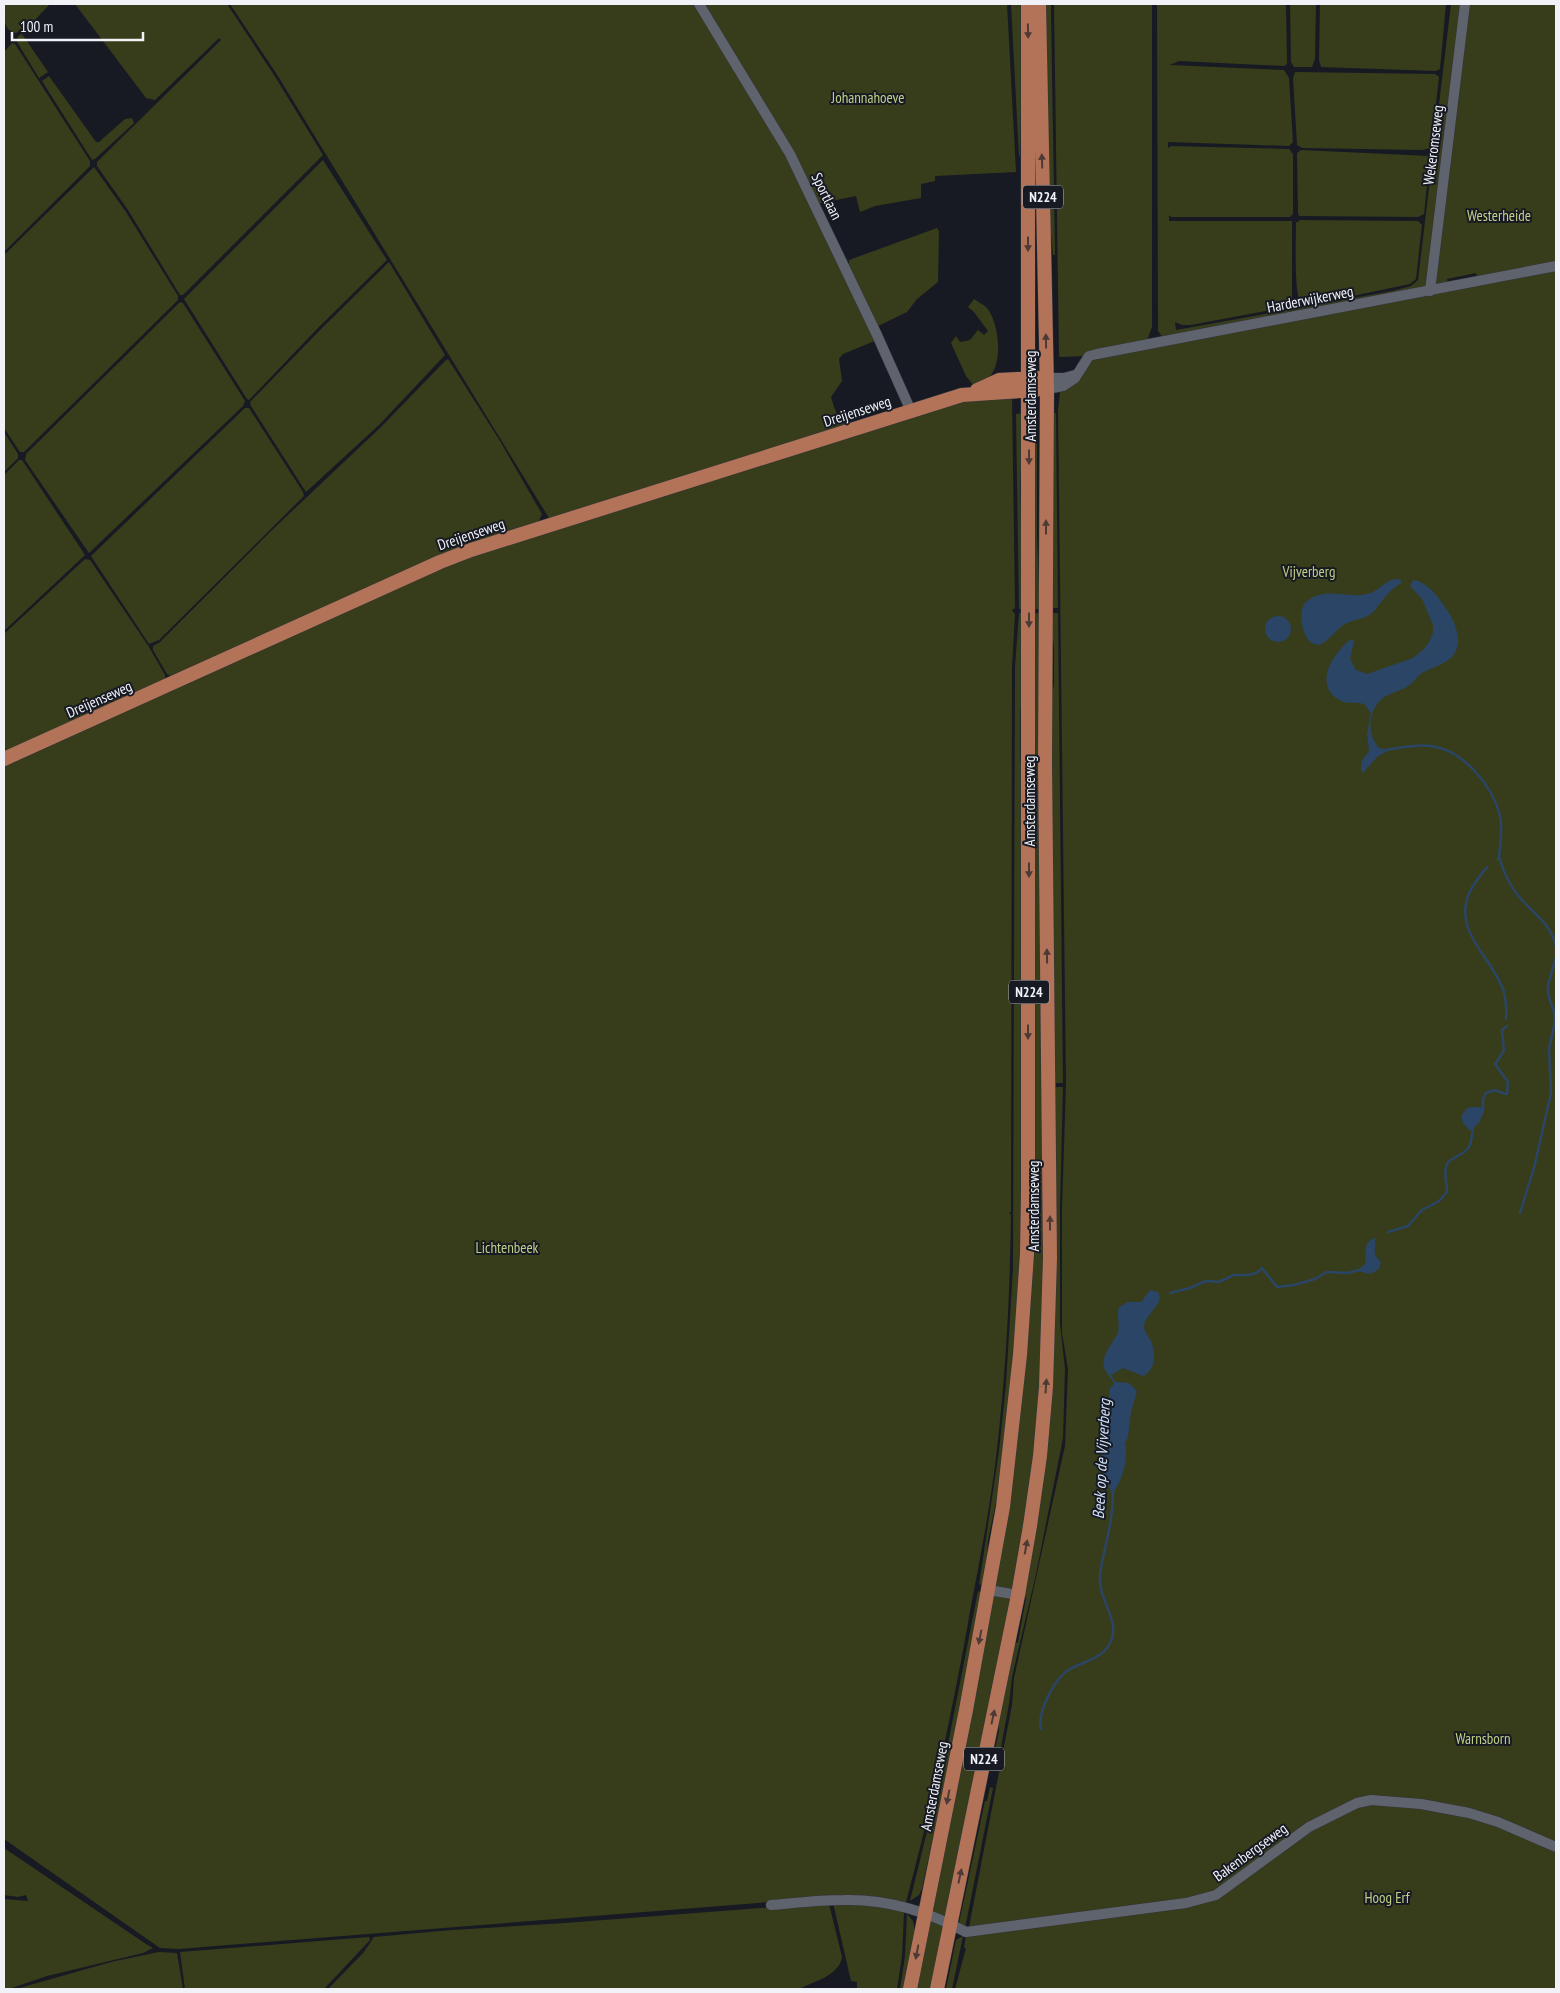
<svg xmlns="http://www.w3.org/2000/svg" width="1560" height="1993" font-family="'PT Sans Narrow',sans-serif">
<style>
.green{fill:#373d1a}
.water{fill:#2b4567}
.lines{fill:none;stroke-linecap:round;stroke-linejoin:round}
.stream{stroke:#2b4567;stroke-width:2.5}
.minor-casing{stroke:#33353b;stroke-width:11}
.major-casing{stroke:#33353b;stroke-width:15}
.minor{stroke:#5f636d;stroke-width:10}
.major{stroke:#b27358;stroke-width:14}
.oneway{fill:#4d3936}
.labels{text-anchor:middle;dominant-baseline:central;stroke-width:4;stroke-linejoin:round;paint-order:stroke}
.shield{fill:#171a23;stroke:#afb1b8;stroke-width:1}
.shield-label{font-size:14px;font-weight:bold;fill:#f0f2f8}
.park-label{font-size:15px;fill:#c1d087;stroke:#171a23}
.street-label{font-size:15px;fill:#f0f2f8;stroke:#171a23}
.water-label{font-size:16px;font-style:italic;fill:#d1e3fc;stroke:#171a23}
</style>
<rect width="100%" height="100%" fill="#171a23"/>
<!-- green -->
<path class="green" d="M 4,4 L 50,4 L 34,21 L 16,33 C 2,30 4,16 4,4 Z
M 75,4 L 227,4 L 274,75 L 323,155 L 183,295 L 180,295 L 128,210 L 97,166 L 97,162 L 221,40 L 219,38 L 155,100 L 146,98 Z
M 230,4 L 696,4 L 780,139 L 877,340 L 843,354 L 839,359 L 842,381 L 831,397 C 833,403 835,412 839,417 C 843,422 845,422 847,428 L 549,518 L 276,73 Z
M 702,4 L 1007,4 L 1016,172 L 935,176 L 935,181 L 921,184 L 921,198 L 875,206 L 860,212 L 856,196 L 816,204 Z
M 1011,4 L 1023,4 L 1020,156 L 1019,157 Z
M 1044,4 L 1051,4 L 1051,11 L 1055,255 L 1053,255 L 1049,211 Z
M 1054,4 L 1152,4 L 1152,327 L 1146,343 L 1084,356 L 1060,357 L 1059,356 Z
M 1157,4 L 1286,4 L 1287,64 L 1284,66 L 1179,61 L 1170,65 L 1284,70 L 1289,78 L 1293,142 L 1289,146 L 1168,142 L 1168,148 L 1171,146 L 1289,149 L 1293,154 L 1293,214 L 1290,217 L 1171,217 L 1169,215 L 1169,221 L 1292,221 L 1292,299 L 1288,306 L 1282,308 L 1191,325 L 1182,325 L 1175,322 L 1176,330 L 1392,291 L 1411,286 L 1418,280 L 1451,4 L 1463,4 L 1429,284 L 1423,289 L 1164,339 L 1158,331 Z
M 1290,4 L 1316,4 L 1315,59 L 1312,67 L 1294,67 L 1291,62 Z
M 1320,4 L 1446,4 L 1440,69 L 1436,71 L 1321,67 L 1319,60 Z
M 1467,4 L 1556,4 L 1556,264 L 1478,279 L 1476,273 L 1447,279 L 1448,285 L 1437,284 L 1434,282 Z
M 22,34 L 48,72 L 39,78 L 17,42 L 18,36 Z
M 12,43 L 15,44 L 90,161 L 90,166 L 4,252 L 4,52 Z
M 1295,72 L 1435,74 L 1439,77 L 1431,148 L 1422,150 L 1302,148 L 1297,145 L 1293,78 Z
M 49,76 L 96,142 L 99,142 L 125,119 L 132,118 L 134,123 L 95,159 L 92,160 L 42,81 Z
M 1301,150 L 1430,156 L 1424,214 L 1418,217 L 1299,216 L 1298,213 L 1297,153 Z
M 323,160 L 387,260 L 318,328 L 249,400 L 247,399 L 184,299 Z
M 94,167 L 126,212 L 178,296 L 178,300 L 24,452 L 20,452 L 4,428 L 4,255 Z
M 1300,220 L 1418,221 L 1422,225 L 1416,279 L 1410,284 L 1319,303 L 1314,300 C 1309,302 1304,305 1300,300 C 1294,292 1296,235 1296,223 Z
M 937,228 L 939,231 L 938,282 L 917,299 L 907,312 L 876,327 L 848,270 L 849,260 Z
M 389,262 L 445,355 L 379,425 L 306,492 L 251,406 L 250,402 L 320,330 Z
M 1556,269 L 1556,1845 L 1469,1811 L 1356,1801 L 1209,1896 L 969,1927 L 1012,1705 L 1014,1678 L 1065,1446 L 1068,1369 L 1062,1333 L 1062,1209 L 1066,1084 L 1058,411 L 1060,392 L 1093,359 Z
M 974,299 C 978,302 983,304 987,308 C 999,323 1004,364 988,378 C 984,381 979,383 974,386 L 966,376 L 951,343 L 956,336 L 960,342 L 970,340 L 978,330 L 984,335 L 988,331 L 974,312 L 968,307 Z
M 180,302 L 183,303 L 245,401 L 243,406 L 89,553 L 25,460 L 26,454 Z
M 448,359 L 500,441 L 542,514 L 537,525 L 171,676 L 167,674 L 153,650 L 153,646 L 160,642 L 271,531 L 381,427 L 445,361 Z
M 1012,397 L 1015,608 L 1012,610 L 1015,614 L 1012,667 L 1011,1212 L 1009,1212 L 1011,1215 C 1010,1293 1006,1371 997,1449 C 991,1502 981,1554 971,1606 C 954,1706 932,1804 906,1902 L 903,1904 L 832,1897 L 179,1949 L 160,1948 L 4,1839 L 4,764 L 442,565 L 959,400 Z
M 245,408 L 249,408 L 303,492 L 304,496 L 159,640 L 149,644 L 91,556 Z
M 1024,413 L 1020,486 L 1024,609 L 1019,609 L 1016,414 Z
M 1034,413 L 1037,414 L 1037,536 L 1040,609 L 1034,609 Z
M 1052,413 L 1056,413 L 1058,608 L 1051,608 Z
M 4,432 L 18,454 L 18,458 L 4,472 Z
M 19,460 L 22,460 L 85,555 L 4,631 L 4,475 Z
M 85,559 L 90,560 L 149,647 L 165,675 L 165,683 L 4,755 L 4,634 Z
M 1019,613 L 1024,613 L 1024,679 L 1020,714 L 1020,757 L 1024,795 L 1021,1268 L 1004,1465 L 988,1540 L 985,1582 L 979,1585 L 999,1451 L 1006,1384 L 1013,1268 L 1015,667 Z
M 1034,613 L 1040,613 L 1044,1323 L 1035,1455 L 1014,1589 L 998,1588 L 994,1585 L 1018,1420 Z
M 1050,613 L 1058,613 L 1063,1083 L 1053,1083 L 1050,718 L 1054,683 L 1054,648 Z
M 1053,1087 L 1063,1087 L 1060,1209 L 1060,1324 L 1065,1369 L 1063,1438 L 1036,1574 L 1012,1677 L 1009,1704 L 998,1763 L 993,1758 L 999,1731 L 998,1716 L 1012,1646 L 1018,1642 L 1026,1598 L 1023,1593 L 1032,1542 Z
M 978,1591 L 982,1593 L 948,1775 L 933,1837 L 922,1889 L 919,1895 L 910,1901 L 946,1754 Z
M 997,1595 L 1012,1600 L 946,1920 L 931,1915 L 992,1597 Z
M 990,1787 L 993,1788 L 965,1928 L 959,1923 L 985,1801 L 987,1801 Z
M 1371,1802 L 1469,1814 L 1556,1848 L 1556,1989 L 955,1989 L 966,1948 L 964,1948 L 966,1935 L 1202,1902 L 1311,1829 Z
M 4,1848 L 146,1944 L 153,1948 L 143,1953 L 47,1976 L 9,1989 L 4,1989 L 4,1899 L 28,1901 L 26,1895 L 18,1897 L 4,1895 Z
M 844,1902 L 892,1908 L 904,1912 L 902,1956 L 897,1989 L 859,1989 L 857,1988 L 857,1982 L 851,1981 L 834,1907 L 834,1903 Z
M 827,1903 L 830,1908 L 842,1957 C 840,1975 813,1982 799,1989 L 328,1989 L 364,1952 L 374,1937 L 452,1930 L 565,1923 Z
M 907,1914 L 913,1921 L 915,1932 L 904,1989 L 900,1989 L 905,1956 Z
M 931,1919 L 945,1924 L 932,1989 L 917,1989 Z
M 963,1936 L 952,1989 L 946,1989 L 956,1940 Z
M 369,1937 L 370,1940 L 324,1989 L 185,1989 L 180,1952 Z
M 159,1952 L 177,1953 L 183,1989 L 16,1989 L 111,1962 Z"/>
<!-- water -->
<path class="water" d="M 1397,579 L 1401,580 L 1401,583 C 1387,591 1382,603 1372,613 C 1365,619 1355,619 1347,623 C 1337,627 1331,640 1321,644 C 1304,650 1296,613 1305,603 C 1324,585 1346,599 1367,594 C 1379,592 1384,580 1397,579 Z
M 1413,580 C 1428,582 1439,598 1447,610 C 1456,623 1465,646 1450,659 C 1442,665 1431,668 1422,673 C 1416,677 1412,685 1405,688 C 1386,696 1376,697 1371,719 C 1369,730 1372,740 1379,748 L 1389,750 L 1377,757 L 1363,773 L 1361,771 L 1361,762 L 1369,751 L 1367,733 L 1371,713 L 1364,704 C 1357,702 1348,704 1341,701 C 1311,686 1334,652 1351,639 L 1354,641 L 1350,659 L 1356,670 L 1367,674 L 1413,658 L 1424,649 L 1429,642 L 1433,633 L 1433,625 L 1422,599 L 1410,586 Z
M1265 629a13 13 0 1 1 26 0a13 13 0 1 1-26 0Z
M 1470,1107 L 1480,1107 L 1485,1109 L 1479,1123 L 1470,1131 L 1463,1123 L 1461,1117 L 1466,1109 Z
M 1375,1238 C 1377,1251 1370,1251 1381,1262 L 1379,1269 L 1371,1274 L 1357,1271 L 1365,1264 C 1367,1254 1362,1242 1375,1238 Z
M 1150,1290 L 1158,1292 L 1160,1298 C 1158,1308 1145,1316 1144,1326 C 1144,1333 1151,1338 1152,1344 C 1156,1355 1155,1371 1143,1376 L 1123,1368 L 1111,1375 L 1115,1382 L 1129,1383 L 1137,1391 L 1131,1412 L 1128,1437 L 1125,1444 C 1129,1459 1122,1482 1112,1494 L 1101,1467 L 1101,1454 L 1110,1388 L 1114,1384 C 1112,1378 1105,1373 1104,1367 C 1101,1356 1112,1344 1117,1335 C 1121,1326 1116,1316 1119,1307 L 1128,1302 L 1141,1302 Z"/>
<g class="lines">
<!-- stream -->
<path class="stream" d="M 1386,750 C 1399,748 1417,744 1431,746 C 1463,750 1493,786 1500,816 C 1503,828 1500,845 1499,857 L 1498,859
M 1499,857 C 1504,874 1510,887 1521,899 C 1536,916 1551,924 1556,947
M 1487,867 C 1480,876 1472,885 1468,896 C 1454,934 1494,959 1504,992 C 1506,1001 1507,1009 1506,1019
M 1481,1109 L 1483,1108 L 1483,1099 L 1486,1093 L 1494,1090 L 1505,1094 L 1507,1094 L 1508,1082 L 1495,1064 L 1504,1051 L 1502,1030 L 1507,1026
M 1520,1213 L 1534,1168 L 1551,1093 L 1549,1049 L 1555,1022 L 1554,1012 L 1548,994 L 1548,985 L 1556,957
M 1388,1232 L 1408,1226 L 1422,1210 L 1439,1201 L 1447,1192 C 1447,1183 1443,1172 1447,1164 C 1451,1156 1464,1156 1469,1147 C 1472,1141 1472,1133 1473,1127
M 1170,1293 L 1190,1288 L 1206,1281 L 1219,1282 L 1234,1275 L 1249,1275 L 1258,1272 L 1262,1268 L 1277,1287 L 1294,1285 L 1315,1279 L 1327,1272 L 1348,1273 L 1359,1270
M 1041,1729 C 1037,1712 1055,1677 1070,1669 C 1082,1662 1101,1659 1109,1645 C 1122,1623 1101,1604 1100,1582 C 1099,1571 1103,1560 1105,1548 C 1110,1529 1113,1511 1113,1491"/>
<!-- minor casing -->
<g class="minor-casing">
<path id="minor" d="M 699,4 L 790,154 L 877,335 L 911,411
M 1430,291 L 1465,4
M 1047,378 L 1064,378 L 1075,375
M 1047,389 L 1063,386 L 1075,378 L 1089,356 L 1097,354 L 1556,266
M 989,1590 L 1018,1595
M 771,1905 C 795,1903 819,1900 844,1900 C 886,1899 929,1912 966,1932 L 1186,1903 L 1216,1895 L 1309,1827 L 1357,1803 L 1371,1800 L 1421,1804 L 1469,1813 L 1498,1822 L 1556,1847"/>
</g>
<!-- major casing -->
<g class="major-casing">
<path id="major" d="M 977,390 L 999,380 L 1038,378
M 4,759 L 440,562 L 471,550 L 962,395 L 1036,390
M 910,1989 L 966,1710 L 1003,1507 L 1020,1355 L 1027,1254 L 1028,1192 L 1028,4
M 937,1989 L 1018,1595 L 1030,1526 L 1040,1456 L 1046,1387 L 1050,1258 L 1045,762 L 1047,389 L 1039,4"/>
</g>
<!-- minor -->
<use href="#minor" class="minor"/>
<!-- major -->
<use href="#major" class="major"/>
</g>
<!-- one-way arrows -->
<defs><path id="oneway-solid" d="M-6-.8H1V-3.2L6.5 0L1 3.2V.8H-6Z" transform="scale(1.25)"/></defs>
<g class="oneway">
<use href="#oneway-solid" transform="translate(1028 31) rotate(89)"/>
<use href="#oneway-solid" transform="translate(1042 161) rotate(-92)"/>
<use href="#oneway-solid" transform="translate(1028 244) rotate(90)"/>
<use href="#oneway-solid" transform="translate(1046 341) rotate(-91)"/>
<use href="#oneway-solid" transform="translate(1029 457) rotate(90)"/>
<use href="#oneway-solid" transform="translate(1046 527) rotate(-90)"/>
<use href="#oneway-solid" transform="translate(1029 620) rotate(90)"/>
<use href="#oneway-solid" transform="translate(1029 870) rotate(90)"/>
<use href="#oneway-solid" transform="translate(1047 956) rotate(-91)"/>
<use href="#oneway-solid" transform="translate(1028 1032) rotate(90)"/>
<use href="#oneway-solid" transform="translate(1050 1223) rotate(-90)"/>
<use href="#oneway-solid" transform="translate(1046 1386) rotate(-86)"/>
<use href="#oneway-solid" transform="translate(1026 1547) rotate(-80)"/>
<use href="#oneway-solid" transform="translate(980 1637) rotate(101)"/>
<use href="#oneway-solid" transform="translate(993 1717) rotate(-78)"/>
<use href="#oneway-solid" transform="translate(948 1797) rotate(101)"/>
<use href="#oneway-solid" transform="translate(960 1876) rotate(-78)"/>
<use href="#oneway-solid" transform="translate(917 1952) rotate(101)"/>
</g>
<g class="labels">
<!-- shield labels -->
<g class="shield">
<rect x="1023" y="185.5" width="40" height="23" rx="4"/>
<rect x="1009" y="980.5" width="40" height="23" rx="4"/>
<rect x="964" y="1747.5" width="40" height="23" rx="4"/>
</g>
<g class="shield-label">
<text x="1043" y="197">N224</text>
<text x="1029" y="992">N224</text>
<text x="984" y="1759">N224</text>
</g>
<!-- park labels -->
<g class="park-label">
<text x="868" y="97">Johannahoeve</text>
<text x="1499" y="215">Westerheide</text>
<text x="1309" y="571">Vijverberg</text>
<text x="507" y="1247">Lichtenbeek</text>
<text x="1483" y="1738">Warnsborn</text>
<text x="1387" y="1897">Hoog Erf</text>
</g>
<!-- street labels -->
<g class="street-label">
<text transform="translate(1433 145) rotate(-83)">Wekeromseweg</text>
<text transform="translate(827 196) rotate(64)">Sportlaan</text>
<text transform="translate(1310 299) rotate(-11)">Harderwijkerweg</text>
<text transform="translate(1030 396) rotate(-90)">Amsterdamseweg</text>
<text transform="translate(857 411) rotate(-18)">Dreijenseweg</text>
<text transform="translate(471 534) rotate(-19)">Dreijenseweg</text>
<text transform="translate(99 699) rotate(-24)">Dreijenseweg</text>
<text transform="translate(1029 801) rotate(-90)">Amsterdamseweg</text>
<text transform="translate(1033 1206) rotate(-90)">Amsterdamseweg</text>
<text transform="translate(934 1786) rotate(-79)">Amsterdamseweg</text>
<text transform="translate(1250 1852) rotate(-36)">Bakenbergseweg</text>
</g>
<!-- water labels -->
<g class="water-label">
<text transform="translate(1101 1459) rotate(-87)">Beek op de Vijverberg</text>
</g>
</g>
<!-- border -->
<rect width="1560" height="1993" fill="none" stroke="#f0f2f8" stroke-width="10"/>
<!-- scale -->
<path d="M12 32v8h131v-8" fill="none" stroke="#f0f2f8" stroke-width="2.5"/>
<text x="20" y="32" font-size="15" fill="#f0f2f8" stroke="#171a23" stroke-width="4" paint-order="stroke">100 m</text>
</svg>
